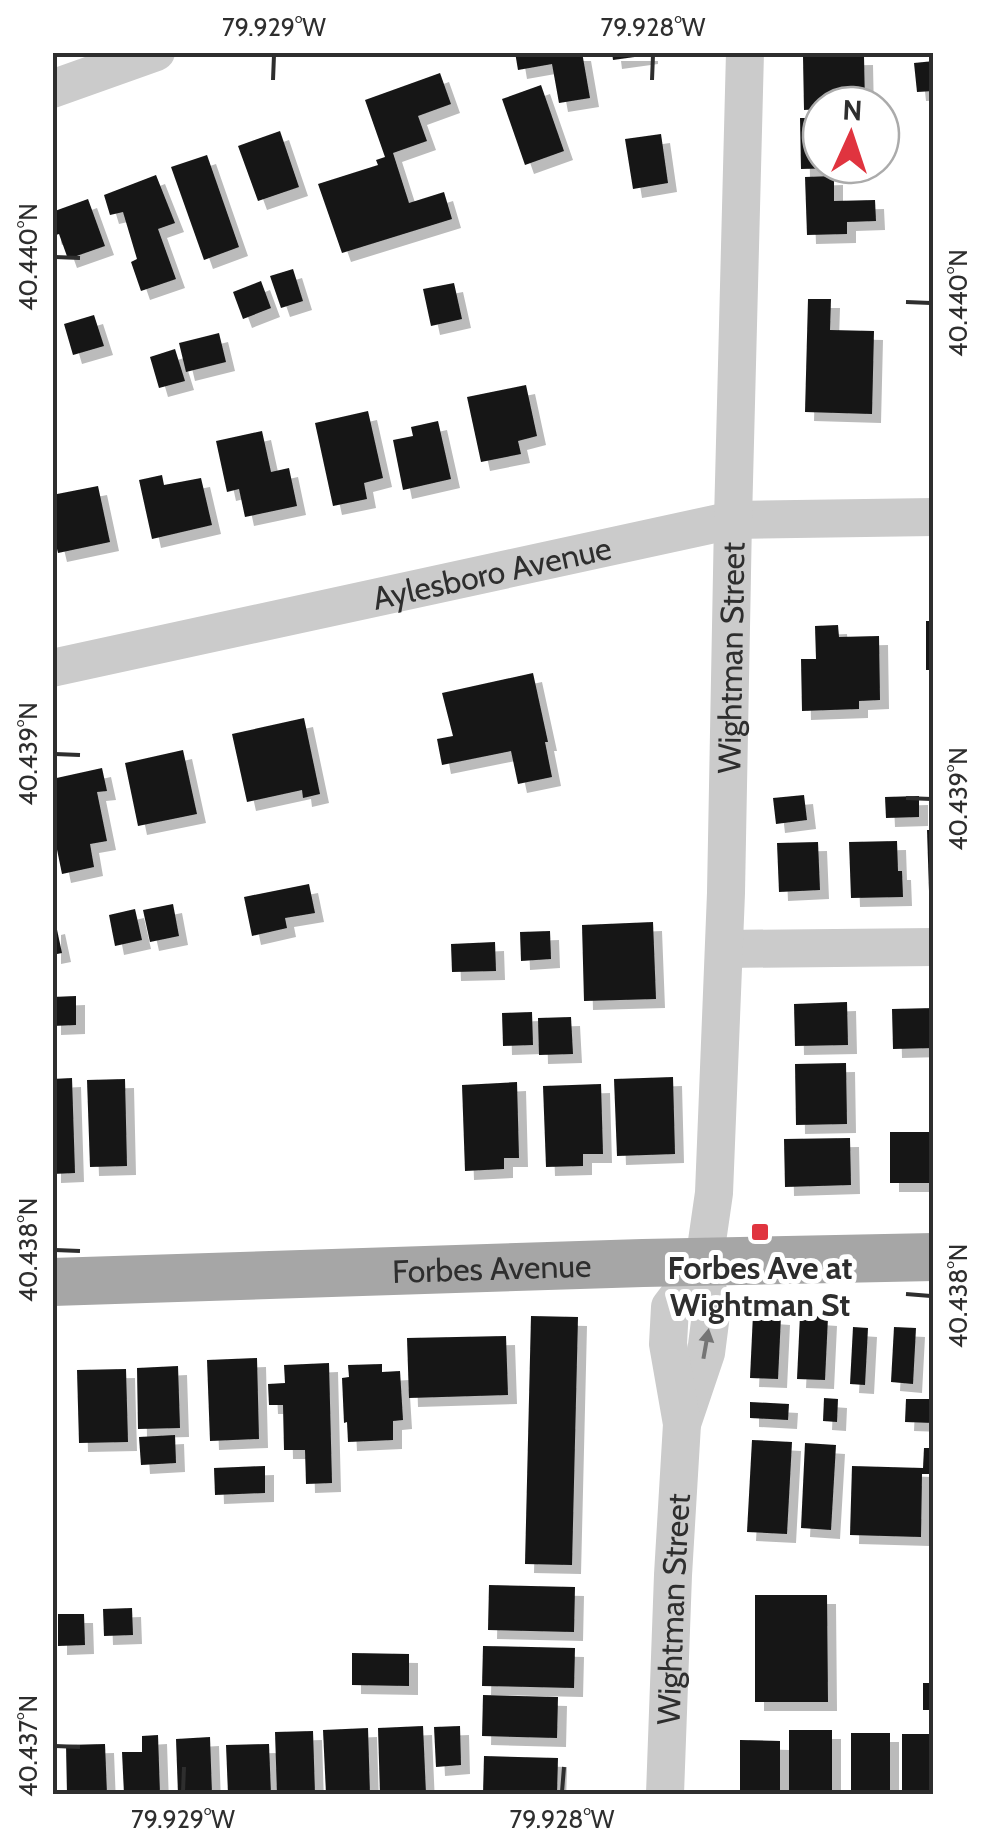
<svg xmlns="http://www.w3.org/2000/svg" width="986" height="1847" font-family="Cabin,sans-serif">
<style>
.building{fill:#151515;filter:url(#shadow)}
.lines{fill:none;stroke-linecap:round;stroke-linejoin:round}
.minor{stroke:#cbcbcb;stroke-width:38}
.major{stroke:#a6a6a6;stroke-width:48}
.oneway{fill:#757575}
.ticks{fill:none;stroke:#2e2e2e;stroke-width:4}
.poi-dot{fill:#e0343f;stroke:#fff;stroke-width:4}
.labels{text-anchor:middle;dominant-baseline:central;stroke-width:10;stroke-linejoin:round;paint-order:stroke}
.street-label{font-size:32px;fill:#2e2e2e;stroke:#fff}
.poi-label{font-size:32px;font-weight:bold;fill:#2e2e2e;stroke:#fff}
.neatline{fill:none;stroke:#2e2e2e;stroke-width:4}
.ticks-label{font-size:25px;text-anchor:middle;fill:#2e2e2e}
</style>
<defs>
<filter id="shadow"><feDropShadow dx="9" dy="9" stdDeviation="0" flood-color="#0004"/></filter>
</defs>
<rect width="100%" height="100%" fill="#fff"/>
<!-- building -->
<path class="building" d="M 515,52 L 582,52 L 590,98 L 559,103 L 552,64 L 518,70 Z
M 612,52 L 649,52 L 649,55 L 613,60 Z
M 864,56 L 865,105 L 821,105 L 821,109 L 804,110 L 803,57 Z
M 934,61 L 934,91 L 917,92 L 914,63 Z
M 440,73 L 451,104 L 418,116 L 427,141 L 393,153 L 409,203 L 444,192 L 452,219 L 342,253 L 318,184 L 378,165 L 376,160 L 385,157 L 365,100 Z
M 541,85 L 564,151 L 525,165 L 502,99 Z
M 800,118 L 821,118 L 821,165 L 838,165 L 838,168 L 801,169 Z
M 280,131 L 299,187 L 258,201 L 238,146 Z
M 661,134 L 668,183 L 633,189 L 625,139 Z
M 207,155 L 239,247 L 204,260 L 171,167 Z
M 156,175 L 175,223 L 158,229 L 176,279 L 141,291 L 131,262 L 137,259 L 123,212 L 110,215 L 104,195 Z
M 834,176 L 834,201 L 875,200 L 876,221 L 847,222 L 847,234 L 807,235 L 805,177 Z
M 88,199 L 105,246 L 68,259 L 59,234 L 53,236 L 52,233 L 52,212 Z
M 293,269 L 303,301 L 281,308 L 270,276 Z
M 261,281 L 271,308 L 243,319 L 233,292 Z
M 454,283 L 462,319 L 431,326 L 423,289 Z
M 808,299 L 831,299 L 830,330 L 874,331 L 872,414 L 805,412 Z
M 94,315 L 104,346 L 73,355 L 64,324 Z
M 219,333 L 226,362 L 186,372 L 179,343 Z
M 175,349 L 185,381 L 159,388 L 150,357 Z
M 526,385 L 537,436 L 518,441 L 521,454 L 481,462 L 467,397 Z
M 368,411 L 383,478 L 364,483 L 367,499 L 333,506 L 315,423 Z
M 438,421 L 451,479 L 403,490 L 393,440 L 413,436 L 411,427 Z
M 262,431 L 271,472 L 289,468 L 297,506 L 245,517 L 239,489 L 227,492 L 216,441 Z
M 162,475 L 164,485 L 201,478 L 212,525 L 152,539 L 139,480 Z
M 98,486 L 110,542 L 58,553 L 52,528 L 52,495 Z
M 926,621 L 934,621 L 934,670 L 926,670 Z
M 838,625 L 839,637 L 879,636 L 880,700 L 859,701 L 859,709 L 802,711 L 801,659 L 816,659 L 815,626 Z
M 533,673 L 548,742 L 545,742 L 552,777 L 518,784 L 511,751 L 442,765 L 437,739 L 453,736 L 442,693 Z
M 304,718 L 320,794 L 303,798 L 302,790 L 247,802 L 232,734 Z
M 183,750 L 197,814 L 138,826 L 125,763 Z
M 102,768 L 107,791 L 97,792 L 107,841 L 90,844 L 94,867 L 62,874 L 52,825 L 52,779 Z
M 804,795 L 807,820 L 776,824 L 773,798 Z
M 919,796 L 919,817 L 886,818 L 885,797 Z
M 927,830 L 934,830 L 934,891 L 929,891 Z
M 897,841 L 898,871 L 902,871 L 903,897 L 851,898 L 849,842 Z
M 818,842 L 820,890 L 779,892 L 777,843 Z
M 309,884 L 315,913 L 285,918 L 287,928 L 252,936 L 244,897 Z
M 173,904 L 179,936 L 150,942 L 143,910 Z
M 135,909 L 142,940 L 115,946 L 109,915 Z
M 653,922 L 656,999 L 584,1001 L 582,925 Z
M 56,925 L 62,953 L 52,955 L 52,926 Z
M 550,931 L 551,959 L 521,961 L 520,932 Z
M 495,942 L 496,971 L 452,972 L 451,944 Z
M 76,996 L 76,1025 L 52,1026 L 52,997 Z
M 847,1002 L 848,1045 L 795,1046 L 794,1004 Z
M 934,1008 L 934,1048 L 893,1049 L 892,1009 Z
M 532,1012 L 533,1045 L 503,1046 L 502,1013 Z
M 571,1017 L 573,1054 L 539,1055 L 538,1018 Z
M 846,1063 L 847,1124 L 796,1125 L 795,1064 Z
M 673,1077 L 675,1154 L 617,1156 L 614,1079 Z
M 72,1078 L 75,1173 L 52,1174 L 52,1079 Z
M 125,1079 L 127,1166 L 90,1167 L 87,1080 Z
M 517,1082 L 519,1158 L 504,1158 L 504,1169 L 465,1171 L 462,1085 Z
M 601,1084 L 603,1154 L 583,1154 L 583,1166 L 546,1167 L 543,1086 Z
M 890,1132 L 934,1132 L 934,1183 L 890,1183 Z
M 850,1138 L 851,1185 L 785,1187 L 784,1139 Z
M 753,1314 L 781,1316 L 778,1379 L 750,1378 Z
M 800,1315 L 828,1317 L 825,1380 L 797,1379 Z
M 531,1316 L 578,1317 L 572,1565 L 525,1564 Z
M 853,1327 L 868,1328 L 865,1385 L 850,1384 Z
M 894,1327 L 916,1328 L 913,1384 L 891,1382 Z
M 506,1336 L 508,1395 L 409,1398 L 407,1338 Z
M 257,1358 L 259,1439 L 210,1441 L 207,1360 Z
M 329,1363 L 332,1483 L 306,1484 L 305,1450 L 284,1450 L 283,1405 L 269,1405 L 268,1384 L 285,1383 L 284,1365 Z
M 382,1364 L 382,1372 L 400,1371 L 403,1420 L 393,1421 L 393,1440 L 348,1442 L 347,1422 L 344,1423 L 342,1378 L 349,1377 L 348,1365 Z
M 178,1366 L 180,1428 L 138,1429 L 137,1368 Z
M 126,1369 L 128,1442 L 79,1443 L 77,1370 Z
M 824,1398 L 838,1399 L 837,1422 L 823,1421 Z
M 906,1399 L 934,1399 L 934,1423 L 905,1422 Z
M 750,1402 L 789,1404 L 788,1420 L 750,1418 Z
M 175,1435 L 176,1463 L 141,1465 L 139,1437 Z
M 752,1440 L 792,1442 L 787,1534 L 747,1532 Z
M 805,1443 L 836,1445 L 831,1530 L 801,1528 Z
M 924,1448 L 934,1448 L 934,1474 L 922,1474 L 921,1537 L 850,1535 L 852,1466 L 923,1468 Z
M 265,1466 L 265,1493 L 215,1495 L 214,1468 Z
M 489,1585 L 575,1587 L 574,1632 L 488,1630 Z
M 755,1595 L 827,1595 L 828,1702 L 755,1702 Z
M 132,1608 L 133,1635 L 104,1636 L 103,1609 Z
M 58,1614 L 84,1614 L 85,1645 L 58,1646 Z
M 483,1646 L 575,1648 L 574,1688 L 482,1686 Z
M 352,1653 L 409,1654 L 409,1686 L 352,1685 Z
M 923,1683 L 934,1683 L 934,1710 L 923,1710 Z
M 483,1695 L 558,1697 L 557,1738 L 482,1736 Z
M 423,1726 L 426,1794 L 380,1794 L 378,1728 Z
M 460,1726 L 461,1765 L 436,1767 L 434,1727 Z
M 368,1728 L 370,1794 L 326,1794 L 323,1730 Z
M 789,1730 L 832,1730 L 832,1794 L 789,1794 Z
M 313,1731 L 315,1794 L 277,1794 L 275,1732 Z
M 851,1733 L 890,1733 L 890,1794 L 851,1794 Z
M 902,1734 L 934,1734 L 934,1794 L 902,1794 Z
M 158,1735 L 160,1794 L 124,1794 L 122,1752 L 142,1752 L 142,1736 Z
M 210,1737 L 212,1794 L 178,1794 L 176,1739 Z
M 740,1740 L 780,1741 L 780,1794 L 740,1794 Z
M 105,1744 L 107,1794 L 67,1794 L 66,1745 Z
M 269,1744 L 271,1794 L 228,1794 L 226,1745 Z
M 484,1756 L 558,1758 L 557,1794 L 483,1794 Z"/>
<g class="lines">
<!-- minor -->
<g class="minor">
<path d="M 52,89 L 156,52"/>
<path id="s1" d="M 52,668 L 733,520 L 934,517"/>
<path d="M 724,949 L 934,947"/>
<path id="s2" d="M 682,1424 L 706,1353 L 711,1314 L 704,1262 L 714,1193 L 726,893 L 733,520 L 745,52"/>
<path id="s3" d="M 665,1794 L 673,1575 L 682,1424 L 668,1344 L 670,1307 L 704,1262"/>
</g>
<!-- major -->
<path class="major" id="s4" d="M 52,1282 L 643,1263 L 934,1257"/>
</g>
<!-- one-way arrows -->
<defs><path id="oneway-solid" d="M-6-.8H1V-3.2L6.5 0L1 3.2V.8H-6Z" transform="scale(2.5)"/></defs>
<use class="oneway" href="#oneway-solid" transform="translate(706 1344) rotate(-80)"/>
<!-- ticks -->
<path class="ticks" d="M 273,80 L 274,55M 652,80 L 653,55M 55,257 L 80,258M 906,302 L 931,303M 55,754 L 80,755M 906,798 L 931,799M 55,1250 L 80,1251M 906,1294 L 931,1296M 55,1746 L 80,1747M 183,1792 L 184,1767M 562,1792 L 564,1767"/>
<!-- markers -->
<rect class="poi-dot" x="750" y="1222" width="20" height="20" rx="5"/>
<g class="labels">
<!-- street labels -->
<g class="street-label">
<text stroke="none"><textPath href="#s1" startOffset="450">Aylesboro Avenue</textPath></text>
<text stroke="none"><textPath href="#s2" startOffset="772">Wightman Street</textPath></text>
<text stroke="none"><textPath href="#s4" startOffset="440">Forbes Avenue</textPath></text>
<text stroke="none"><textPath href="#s3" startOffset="185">Wightman Street</textPath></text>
</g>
<!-- poi labels -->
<g class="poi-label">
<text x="760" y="1267">Forbes Ave at<tspan x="760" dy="37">Wightman St</tspan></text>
</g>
</g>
<!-- border -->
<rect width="986" height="1847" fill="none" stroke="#ffffff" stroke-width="110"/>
<!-- north arrow -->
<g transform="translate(851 135) rotate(3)"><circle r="48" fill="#ffffff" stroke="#ababab" stroke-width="2.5"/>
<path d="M0-8L18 38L0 25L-18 38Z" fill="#e0343f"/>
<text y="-15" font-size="28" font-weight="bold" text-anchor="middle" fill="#2e2e2e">N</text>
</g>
<rect x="55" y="55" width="876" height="1737" class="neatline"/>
<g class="ticks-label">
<text x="274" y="36">79.929°W</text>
<text x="653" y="36">79.928°W</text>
<text transform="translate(28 257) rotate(-90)" y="9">40.440°N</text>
<text transform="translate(958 303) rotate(-90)" y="9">40.440°N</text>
<text transform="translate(28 754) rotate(-90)" y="9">40.439°N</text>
<text transform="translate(958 799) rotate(-90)" y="9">40.439°N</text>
<text transform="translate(28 1250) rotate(-90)" y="9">40.438°N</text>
<text transform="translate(958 1296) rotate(-90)" y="9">40.438°N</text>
<text transform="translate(28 1746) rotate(-90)" y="9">40.437°N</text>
<text x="183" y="1828">79.929°W</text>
<text x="562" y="1828">79.928°W</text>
</g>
</svg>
